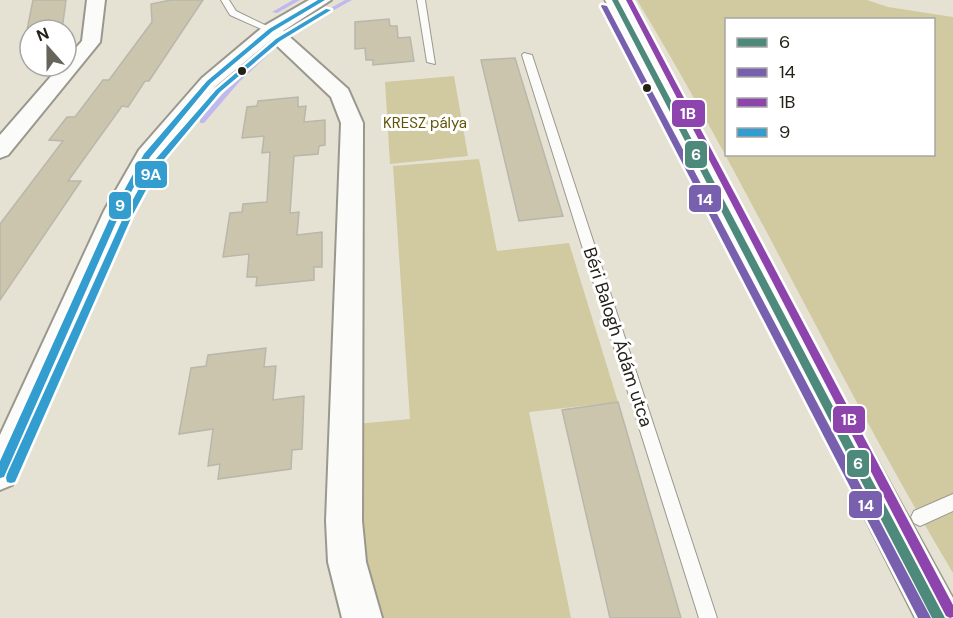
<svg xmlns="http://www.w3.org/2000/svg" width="953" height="618" font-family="'DM Sans',sans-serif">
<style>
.green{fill:#d1c99f;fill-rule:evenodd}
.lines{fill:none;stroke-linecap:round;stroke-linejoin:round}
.stream{fill:#c0b9ef;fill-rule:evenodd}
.building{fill:#cac5ac;stroke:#b8b7ab;stroke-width:1.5}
.service-casing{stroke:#9a988e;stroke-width:2}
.minor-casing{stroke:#9a988e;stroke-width:4}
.tertiary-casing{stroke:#9a988e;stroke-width:3}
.service{fill:#fbfbf9;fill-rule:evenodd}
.minor{fill:#fbfbf9;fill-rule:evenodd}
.tertiary{fill:#fbfbf9;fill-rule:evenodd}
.bus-1-casing{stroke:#fff;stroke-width:5}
.bus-2-casing{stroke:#fff;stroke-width:5}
.bus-3-casing{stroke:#fff;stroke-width:5}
.bus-4-casing{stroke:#fff;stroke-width:5}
.bus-5-casing{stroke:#fff;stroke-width:5}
.bus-1{fill:#4d8a7c;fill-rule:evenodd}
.bus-2{fill:#7960ae;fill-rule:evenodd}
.bus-3{fill:#8e44ad;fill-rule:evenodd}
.bus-4{fill:#339dcf;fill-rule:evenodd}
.bus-5{fill:#339dcf;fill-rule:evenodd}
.bus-dot{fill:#232118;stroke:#fff;stroke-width:2}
.labels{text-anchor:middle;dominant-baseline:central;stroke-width:6;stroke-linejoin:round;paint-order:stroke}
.far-park-label{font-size:15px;fill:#615406;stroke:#fff}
.street-label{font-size:18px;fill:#232118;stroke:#fff}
.line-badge{stroke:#fff;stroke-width:2}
.badge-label{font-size:16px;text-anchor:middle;font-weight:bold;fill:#fff}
</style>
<rect width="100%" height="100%" fill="#e5e2d4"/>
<!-- green -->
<path class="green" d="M 637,0 L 867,0 L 888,7 L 953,17 L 953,573 C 841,386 750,187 637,0 ZM 726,20 L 934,20 L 934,154 L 726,154 Z
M 454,76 L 468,156 L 390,164 L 385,82 Z
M 479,159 L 497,251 L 569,243 L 618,402 L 529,412 L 571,618 L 362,618 L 345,425 L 410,419 L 393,166 Z"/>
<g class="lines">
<!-- stream -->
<path class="stream" d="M 293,0 L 300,0 L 277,13 L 272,12 Z
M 345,0 L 352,0 L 309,24 L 304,23 Z
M 264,53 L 269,54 L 240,81 L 204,123 L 200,123 L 200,119 L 236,79 Z"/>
</g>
<!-- building -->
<path class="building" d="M 33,0 L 66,0 L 62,30 L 27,30 Z
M 171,0 L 203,0 L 149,81 L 145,81 L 128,107 L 122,106 L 68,181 L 81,181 L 0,300 L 0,224 L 63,141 L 49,140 L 67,117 L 75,117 L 103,80 L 109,80 L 152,22 L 151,4 Z
M 389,19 L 390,26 L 397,26 L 398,38 L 410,37 L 414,61 L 373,65 L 373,60 L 366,60 L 365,48 L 355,49 L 355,22 Z
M 515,58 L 536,127 L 563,216 L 519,221 L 481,60 Z
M 298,97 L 298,107 L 306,106 L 304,122 L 325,120 L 325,145 L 319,146 L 318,154 L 294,156 L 290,213 L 299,212 L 297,235 L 322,232 L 322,267 L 314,267 L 314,280 L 256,286 L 257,277 L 247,277 L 249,254 L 223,257 L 230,213 L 242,212 L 243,204 L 267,202 L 270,152 L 262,153 L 264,136 L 242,138 L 247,107 L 257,106 L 258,101 Z
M 266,348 L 264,367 L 276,366 L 273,400 L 304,396 L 302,449 L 292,450 L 291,469 L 218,479 L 220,464 L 208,466 L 213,429 L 179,434 L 191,368 L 206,366 L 208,355 Z
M 618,402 L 681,618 L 610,618 L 562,410 Z"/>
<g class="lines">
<!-- service casing -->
<g class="service-casing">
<path id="service" d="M 221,0 L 229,0 L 236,11 L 275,30 L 268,32 L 230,15 Z
M 417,0 L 425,0 L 435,64 L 427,62 Z
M 524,53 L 532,55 L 717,618 L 699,618 L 522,55 Z
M 953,494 L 953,511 L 920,526 L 914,523 L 911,517 L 914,511 Z"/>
</g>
<!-- minor casing -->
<g class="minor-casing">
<path id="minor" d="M 87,0 L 105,0 L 100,42 L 8,155 L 0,158 L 0,135 L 60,66 L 66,66 L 66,59 L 82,41 Z
M 309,0 L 331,0 L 283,31 L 348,89 L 363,123 L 362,521 L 366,562 L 382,618 L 342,618 L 328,562 L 326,521 L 341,123 L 331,97 L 271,40 L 216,86 L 156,160 L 130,211 L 12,485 L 0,490 L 0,435 L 104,211 L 139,150 L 202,78 L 264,26 Z"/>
</g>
<!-- tertiary casing -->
<g class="tertiary-casing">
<path id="tertiary" d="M 605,0 L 625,0 L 953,598 L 953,618 L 915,618 Z"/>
</g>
<!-- service -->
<use href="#service" class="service"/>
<!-- minor -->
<use href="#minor" class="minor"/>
<!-- tertiary -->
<use href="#tertiary" class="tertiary"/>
<!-- bus-1 casing -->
<g class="bus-1-casing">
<path id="bus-1" d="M 612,0 L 618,0 L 945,618 L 932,618 Z"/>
</g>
<!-- bus-2 casing -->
<g class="bus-2-casing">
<path id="bus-2" d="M 602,5 L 607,6 L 931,618 L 918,618 L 601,6 Z"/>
</g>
<!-- bus-3 casing -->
<g class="bus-3-casing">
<path id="bus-3" d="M 626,0 L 632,0 L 953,605 L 953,617 L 950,618 L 946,616 Z"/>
</g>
<!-- bus-4 casing -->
<g class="bus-4-casing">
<path id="bus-4" d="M 318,0 L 325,0 L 273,31 L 211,83 L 150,157 L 121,211 L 4,477 L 0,478 L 0,461 L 113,211 L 144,154 L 207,81 L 269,29 Z"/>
</g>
<!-- bus-5 casing -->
<g class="bus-5-casing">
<path id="bus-5" d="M 326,9 L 331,10 L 280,41 L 220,92 L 160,164 L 132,216 L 15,482 L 11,483 L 7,482 L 6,478 L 7,474 L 124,216 L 154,161 L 216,90 L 276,39 Z"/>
</g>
<!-- bus-1 -->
<use href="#bus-1" class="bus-1"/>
<!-- bus-2 -->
<use href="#bus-2" class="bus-2"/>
<!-- bus-3 -->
<use href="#bus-3" class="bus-3"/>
<!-- bus-4 -->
<use href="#bus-4" class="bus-4"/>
<!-- bus-5 -->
<use href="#bus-5" class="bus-5"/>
</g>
<!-- markers -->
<g class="bus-dot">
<circle cx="242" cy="71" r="5"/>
<circle cx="647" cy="88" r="5"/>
</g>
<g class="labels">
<!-- far-park labels -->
<g class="far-park-label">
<text x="425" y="123">KRESZ pálya</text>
</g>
<!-- street labels -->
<g class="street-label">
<text transform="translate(618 337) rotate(72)">Béri Balogh Ádám utca</text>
</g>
</g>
<g class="line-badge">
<rect x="671" y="99" width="35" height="29" rx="6" fill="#8e44ad"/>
<rect x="684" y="140" width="24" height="29" rx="6" fill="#4d8a7c"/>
<rect x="134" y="160" width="34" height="29" rx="6" fill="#339dcf"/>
<rect x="688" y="184" width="34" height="29" rx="6" fill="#7960ae"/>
<rect x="108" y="191" width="24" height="29" rx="6" fill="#339dcf"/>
<rect x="832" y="405" width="34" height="29" rx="6" fill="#8e44ad"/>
<rect x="846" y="449" width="24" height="29" rx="6" fill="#4d8a7c"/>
<rect x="848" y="490" width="35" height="29" rx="6" fill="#7960ae"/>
</g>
<g class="badge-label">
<text x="688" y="119">1B</text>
<text x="696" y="160">6</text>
<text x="151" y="180">9A</text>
<text x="705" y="205">14</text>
<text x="120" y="211">9</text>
<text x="849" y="425">1B</text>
<text x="858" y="469">6</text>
<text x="866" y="511">14</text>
</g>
<!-- legend -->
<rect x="725" y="18" width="210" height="138" fill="#ffffff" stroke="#a7a6a3" stroke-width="1.5"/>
<rect x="737" y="38" width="30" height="9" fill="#4d8a7c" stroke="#a7a6a3" stroke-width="1.5"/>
<text x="779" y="48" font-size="18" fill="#232118">6</text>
<rect x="737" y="68" width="30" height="9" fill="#7960ae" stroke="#a7a6a3" stroke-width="1.5"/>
<text x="779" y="78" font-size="18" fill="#232118">14</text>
<rect x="737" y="98" width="30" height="9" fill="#8e44ad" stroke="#a7a6a3" stroke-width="1.5"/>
<text x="779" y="108" font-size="18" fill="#232118">1B</text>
<rect x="737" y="128" width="30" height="9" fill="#339dcf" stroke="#a7a6a3" stroke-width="1.5"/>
<text x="779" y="138" font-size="18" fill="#232118">9</text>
<!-- north arrow -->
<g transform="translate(48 48) rotate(339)"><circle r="28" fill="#ffffff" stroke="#a7a6a3" stroke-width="1.5"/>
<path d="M0-4.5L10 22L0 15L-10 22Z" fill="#67655a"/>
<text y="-9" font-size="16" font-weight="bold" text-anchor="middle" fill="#232118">N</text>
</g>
</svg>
